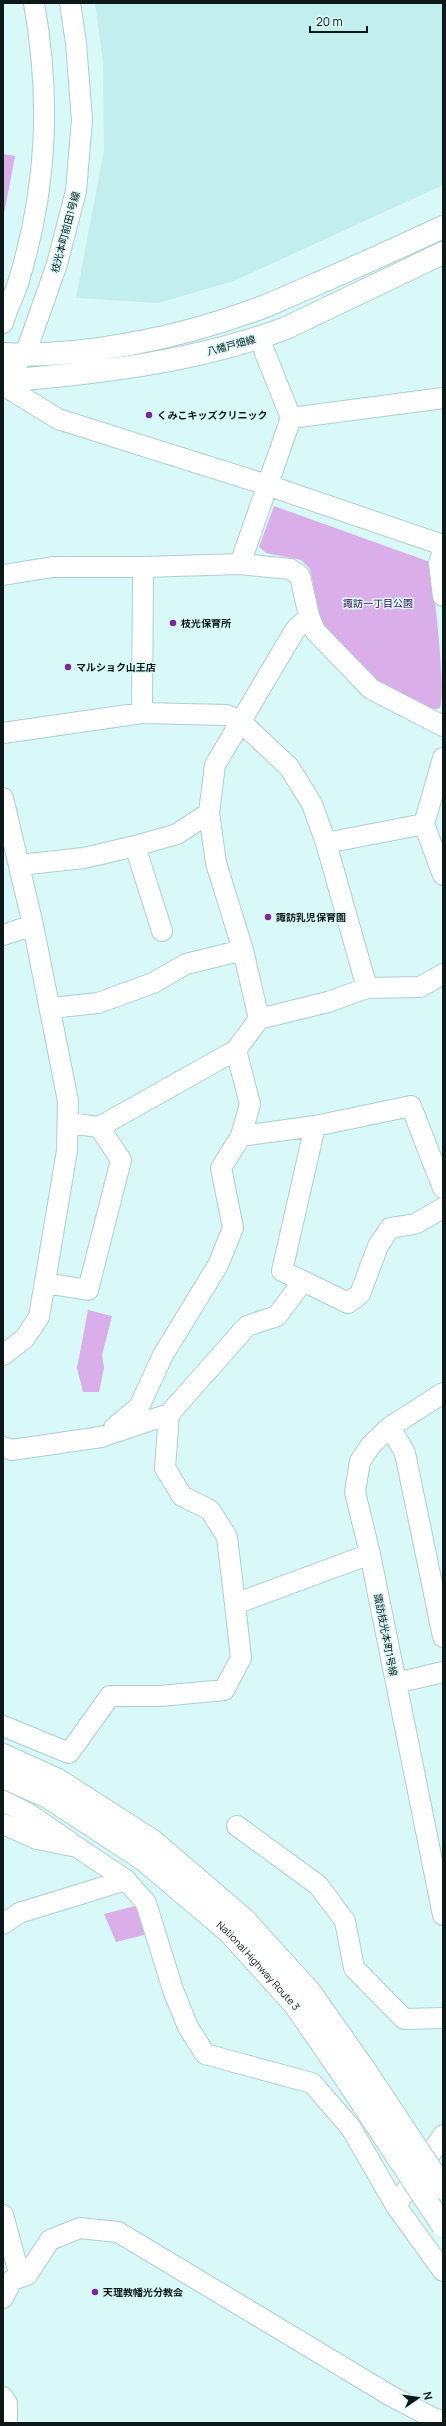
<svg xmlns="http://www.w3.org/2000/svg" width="446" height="2426" font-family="Manrope,'Noto Sans JP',sans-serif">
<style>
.built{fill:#c3eeee}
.green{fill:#daaee9}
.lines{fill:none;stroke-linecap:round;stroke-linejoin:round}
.minor-casing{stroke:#afcfcf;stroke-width:22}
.major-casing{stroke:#afcfcf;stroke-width:24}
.highway-casing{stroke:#afcfcf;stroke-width:24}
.minor{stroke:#fff;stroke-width:20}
.major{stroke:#fff;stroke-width:22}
.highway{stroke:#fff;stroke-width:22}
.highway-bridge-casing{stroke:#afcfcf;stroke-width:24;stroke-linecap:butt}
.highway-bridge{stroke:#fff;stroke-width:22}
.poi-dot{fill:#7c2796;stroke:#d8f9f8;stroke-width:1.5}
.labels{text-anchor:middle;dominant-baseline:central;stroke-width:3;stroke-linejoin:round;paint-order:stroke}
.street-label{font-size:10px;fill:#0d1919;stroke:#d8f9f8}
.poi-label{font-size:10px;font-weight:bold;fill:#0d1919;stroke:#d8f9f8;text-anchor:start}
.park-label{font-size:10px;fill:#400b50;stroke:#d8f9f8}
</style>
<rect width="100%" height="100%" fill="#d8f9f8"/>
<!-- built -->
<path class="built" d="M 95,3 L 443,3 L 443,185 L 234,281 L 158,303 L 76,298 L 104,150 L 103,63 Z"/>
<!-- green -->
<path class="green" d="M 3,154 L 15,156 L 3,219 Z
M 274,506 L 430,562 C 434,591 446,687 440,708 L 432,710 L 382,685 L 334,640 L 321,624 L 310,569 L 301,560 L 266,553 L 259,547 Z
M 88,1310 L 112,1316 L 102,1355 L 104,1368 L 99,1392 L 83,1392 L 77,1368 Z
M 139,1905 L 148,1934 L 116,1942 L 104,1914 Z"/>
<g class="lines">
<!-- minor casing -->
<g class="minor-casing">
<path id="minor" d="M 3,323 C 7,308 15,294 19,280 C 47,187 51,99 34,3
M 259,338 L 291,418
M 3,377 L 25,355 L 57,264 L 76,191 L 82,120 L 76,43 L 70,3
M 3,385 L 58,419 L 267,485 L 443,545
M 443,551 L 439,563 L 443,596
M 240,564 L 291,418 L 443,398
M 3,575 L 53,567 L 143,567 L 240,564 L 290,569 L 300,576 L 309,616 L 315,631 L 371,689 L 443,726
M 142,713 L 143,567
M 3,733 L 142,713 L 227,715 L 240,721 L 289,767 L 312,804 L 326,843 L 367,988
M 443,758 L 424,824 L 443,875
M 3,798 L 33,925 L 68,1101 L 67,1151 L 39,1317 L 25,1338 L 3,1355
M 326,843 L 424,824
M 135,846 L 162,931
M 19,865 L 84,858 L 135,846 L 177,834 L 209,813
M 3,935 L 33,925
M 50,1008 L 98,1003 L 153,983 L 186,964 L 243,950
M 259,1019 L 243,950 L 216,863 L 209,813 L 215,765 L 295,630 L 309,616
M 69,1123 L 99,1127 L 236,1050 L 259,1019 L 328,1002 L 367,988 L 420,987 L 443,974
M 241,1136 L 315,1126 L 411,1106 L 443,1188
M 303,1281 L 282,1271 L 315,1126
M 45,1283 L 88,1290 L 121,1160 L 99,1127
M 443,1393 L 390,1427 L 371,1445 L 360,1461 L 355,1492 L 370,1554 L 443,1915
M 169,1414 L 165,1468 L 182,1496 L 210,1510 L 227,1537 L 235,1604 L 370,1554
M 390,1427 L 405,1453 L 443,1637
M 114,1428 L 139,1407 L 163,1355 L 218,1265 L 233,1228 L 221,1168 L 241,1136 L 250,1104 L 236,1050
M 3,1447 L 12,1450 L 101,1437 L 169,1414 L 247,1326 L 277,1316 L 303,1281 L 348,1303 L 360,1294 L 378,1246 L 390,1228 L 415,1224 L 443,1208
M 396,1683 L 443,1672
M 3,1726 L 69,1753 L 110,1696 L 160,1696 L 224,1690 L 241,1658 L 235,1604
M 3,1801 L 29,1814 L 70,1842
M 3,1824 L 37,1839 L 77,1847 L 126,1880 L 146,1903 L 173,1990 L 188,2027 L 205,2054 L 312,2083 L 351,2128 L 396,2206 L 443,2271
M 237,1826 L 318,1885 L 345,1921 L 354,1968 L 404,2019 L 443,2018
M 3,1924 L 19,1913 L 126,1880
M 396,2206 L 443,2135
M 3,2215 L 17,2266 L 27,2275
M 3,2298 L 12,2280 L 27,2275 L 50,2240 L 80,2228 L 118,2232 L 391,2396 L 433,2418 L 443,2421
M 3,2397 L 7,2403 L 7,2423"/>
</g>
<!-- major casing -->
<g class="major-casing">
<path id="major" d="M 3,354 C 83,358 177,338 252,311 C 270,305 288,296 305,289 C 352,269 397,248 443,227
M 3,381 C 98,373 196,362 286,328 L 443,253"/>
</g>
<!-- highway casing -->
<g class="highway-casing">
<g id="highway">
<path d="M 3,1755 L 58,1780 L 153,1841 L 244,1919 L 310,1992 L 365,2070"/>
<path id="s1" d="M 3,1777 L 48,1797 L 144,1860 L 229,1932 L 295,2005 L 348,2082"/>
</g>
</g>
<!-- minor -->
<use href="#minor" class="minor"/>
<!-- major -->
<use href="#major" class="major"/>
<!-- highway -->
<use href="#highway" class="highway"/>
<!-- highway-bridge casing -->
<g class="highway-bridge-casing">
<path id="highway-bridge" d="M 365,2070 L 443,2188
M 348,2082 L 443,2226"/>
</g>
<!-- highway-bridge -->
<use href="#highway-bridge" class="highway-bridge"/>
</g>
<!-- markers -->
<g class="poi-dot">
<circle cx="149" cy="415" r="4"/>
<circle cx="173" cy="623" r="4"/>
<circle cx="68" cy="667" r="4"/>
<circle cx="268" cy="917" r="4"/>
<circle cx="95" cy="2292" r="4"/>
</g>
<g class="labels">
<!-- street labels -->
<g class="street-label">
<text transform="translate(65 232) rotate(-75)">枝光本町前田1号線</text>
<text transform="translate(231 345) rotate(-15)">八幡戸畑線</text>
<text transform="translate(386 1635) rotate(79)">諏訪枝光本町1号線</text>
<text stroke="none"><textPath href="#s1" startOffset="320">National Highway Route 3</textPath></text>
</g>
<!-- poi labels -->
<g class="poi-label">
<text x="157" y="415">くみこキッズクリニック</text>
<text x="181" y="623">枝光保育所</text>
<text x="76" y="667">マルショク山王店</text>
<text x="276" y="917">諏訪乳児保育園</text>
<text x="103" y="2292">天理教幡光分教会</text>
</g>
<!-- park labels -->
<g class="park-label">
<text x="378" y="603">諏訪一丁目公園</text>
</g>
</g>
<!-- border -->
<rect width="446" height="2426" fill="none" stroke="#0d1919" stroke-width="8"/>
<!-- north arrow -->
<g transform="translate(418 2398) rotate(77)" stroke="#d8f9f8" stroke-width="3" paint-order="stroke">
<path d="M0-3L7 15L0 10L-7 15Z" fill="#0d1919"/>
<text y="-6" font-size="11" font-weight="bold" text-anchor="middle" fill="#0d1919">N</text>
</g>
<!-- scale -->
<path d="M310 26v6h57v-6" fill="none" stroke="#0d1919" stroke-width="2"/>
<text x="316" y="26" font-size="12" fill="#0d1919" stroke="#d8f9f8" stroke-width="3" paint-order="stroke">20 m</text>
</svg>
